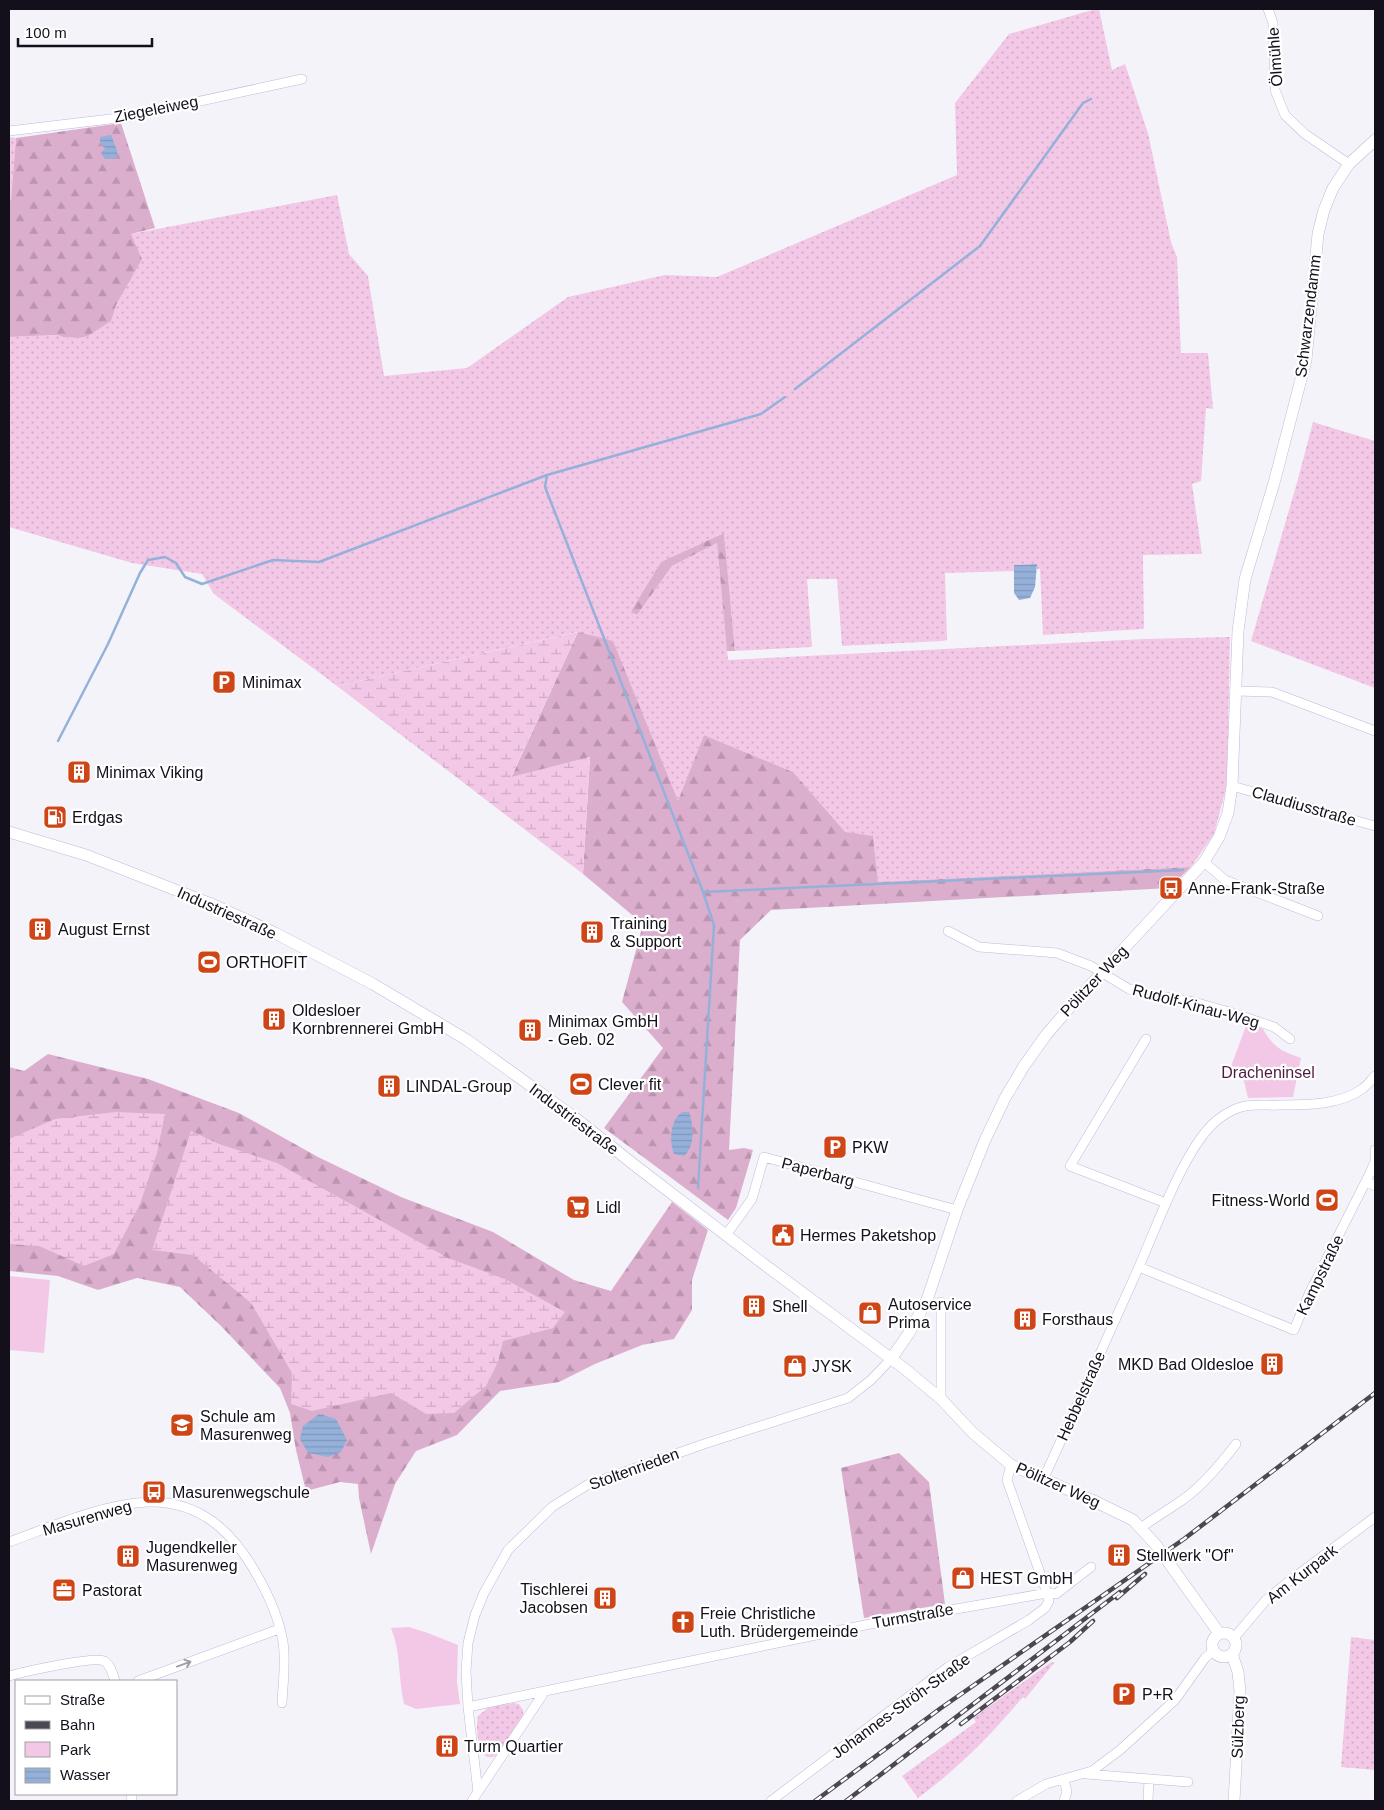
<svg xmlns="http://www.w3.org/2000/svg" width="1384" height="1810" font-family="Arial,sans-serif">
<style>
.grass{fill:url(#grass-dots)}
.forest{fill:url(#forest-firs)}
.wetland{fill:url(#wetland-marsh)}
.green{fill:#f3c8e6}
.water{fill:url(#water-rules)}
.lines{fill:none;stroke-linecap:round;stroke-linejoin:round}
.stream{stroke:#95b1da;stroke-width:2.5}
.street-casing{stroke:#c1b8da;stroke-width:10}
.secondary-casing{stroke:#c1b8da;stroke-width:12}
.street{stroke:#fff;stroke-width:9}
.secondary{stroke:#fff;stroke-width:11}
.rail-casing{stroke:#4b4852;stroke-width:4.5}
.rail{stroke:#fff;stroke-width:2.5;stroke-dasharray:8;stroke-linecap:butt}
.oneway{stroke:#a19fa4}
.labels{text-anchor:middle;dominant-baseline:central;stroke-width:4.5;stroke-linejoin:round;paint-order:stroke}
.street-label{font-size:16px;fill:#130f1b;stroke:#fff}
.poi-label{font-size:16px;fill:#130f1b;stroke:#fff;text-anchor:start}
.park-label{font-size:16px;fill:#4f1a43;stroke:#fff}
</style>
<defs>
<pattern id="grass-dots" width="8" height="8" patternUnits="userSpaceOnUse" patternTransform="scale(1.25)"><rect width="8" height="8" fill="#f3c8e6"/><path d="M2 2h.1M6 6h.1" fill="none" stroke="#cfabc5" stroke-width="1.8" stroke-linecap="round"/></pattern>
<pattern id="forest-firs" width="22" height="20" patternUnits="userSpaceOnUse" patternTransform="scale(1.25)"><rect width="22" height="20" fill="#dbaecd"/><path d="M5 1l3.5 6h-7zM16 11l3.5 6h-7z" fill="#bb94af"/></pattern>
<pattern id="wetland-marsh" width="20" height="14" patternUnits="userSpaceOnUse" patternTransform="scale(1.25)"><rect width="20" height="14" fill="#f3c8e6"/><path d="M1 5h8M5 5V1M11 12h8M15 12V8" fill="none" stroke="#cfabc5"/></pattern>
<pattern id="water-rules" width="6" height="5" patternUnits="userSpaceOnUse" patternTransform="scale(1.25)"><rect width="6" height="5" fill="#95b1da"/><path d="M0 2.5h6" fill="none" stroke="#8097ba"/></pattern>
</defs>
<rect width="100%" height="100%" fill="#f5f3fa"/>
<!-- grass -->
<path class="grass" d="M 1096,9 L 1099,9 L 1112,70 L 1125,64 L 1148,133 L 1171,242 L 1177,257 L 1181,353 L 1208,353 L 1213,409 L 1206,408 L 1201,481 L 1192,484 L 1202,554 L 1143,555 L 1144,629 L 1043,635 L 1040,569 L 1037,569 L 1037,564 L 1014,565 L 1014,571 L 945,573 L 947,640 L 942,641 L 842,646 L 837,579 L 807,579 L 812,647 L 735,651 L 724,533 L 661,562 L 631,611 L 637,615 L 672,566 L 717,543 L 728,660 L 1144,639 L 1230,637 L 1227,785 L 1214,834 L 1191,867 L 878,882 L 873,836 L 845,833 L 793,772 L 704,735 L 679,802 L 577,632 L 337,686 L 214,594 L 202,574 L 132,563 L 9,527 L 9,337 L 57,335 C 78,343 93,332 110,321 L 131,234 L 337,195 L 349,254 L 368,276 L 384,376 L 467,368 L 568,297 L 665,275 L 717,277 L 957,175 L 955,103 L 1009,34 Z
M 9,137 L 16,138 L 11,200 L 9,201 Z
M 1313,422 L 1375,441 L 1375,688 L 1251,641 L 1298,479 Z
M 1351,1637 L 1375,1640 L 1375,1770 L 1341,1767 Z
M 1055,1662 L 1025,1699 L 1023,1697 C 990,1736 959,1768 918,1798 L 902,1776 L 976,1722 L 973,1718 L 1050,1663 Z
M 514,1703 L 519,1704 L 523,1710 L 523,1716 L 498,1754 C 478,1769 475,1727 478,1716 L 488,1708 Z"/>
<!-- forest -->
<path class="forest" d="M 121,123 L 155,228 L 131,234 L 142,259 L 116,305 L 111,321 L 88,336 L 78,338 L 63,337 L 57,335 L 9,337 L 9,201 L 11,200 L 16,138 Z
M 724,533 L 735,651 L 727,651 L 717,543 L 672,566 L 637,615 L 631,611 L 661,562 Z
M 578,632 L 613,641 L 678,801 L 704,735 L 793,772 L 845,832 L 873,836 L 878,882 L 1191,867 L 1169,888 L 771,910 L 740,940 L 729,1150 L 744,1148 L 753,1150 L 736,1208 L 728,1220 L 604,1128 L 663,1048 L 622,1002 L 643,924 L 583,874 L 590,757 L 511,778 Z
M 48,1054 L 148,1079 L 239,1113 L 318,1157 L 401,1197 L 493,1232 L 574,1280 L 611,1291 L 672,1202 L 708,1230 L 692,1280 L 692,1310 L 674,1339 L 642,1345 L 595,1364 L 559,1382 L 500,1391 L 457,1435 L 416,1451 L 395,1484 L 371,1554 L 359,1498 L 358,1484 L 340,1482 L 306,1491 L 296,1450 L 290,1413 L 280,1388 L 221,1326 L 180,1287 L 137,1278 L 98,1290 L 58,1276 L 9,1271 L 9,1067 L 24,1071 Z
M 899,1453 L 929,1482 L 945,1604 L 864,1618 L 841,1468 Z"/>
<!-- wetland -->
<path class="wetland" d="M 578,632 L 511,777 L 590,757 L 583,874 L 337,686 Z
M 116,1112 L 165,1114 L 157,1153 L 140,1204 L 114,1254 L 84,1266 L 39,1246 L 9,1244 L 9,1139 L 55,1119 Z
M 191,1131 L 219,1144 L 277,1163 L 448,1258 L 505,1279 L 565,1312 L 553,1328 L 503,1341 L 498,1362 L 486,1386 L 454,1413 L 426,1414 L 391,1393 L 312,1411 L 291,1404 L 292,1373 L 251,1303 L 193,1255 L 152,1250 Z"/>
<!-- green -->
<path class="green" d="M 1247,1023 L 1263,1029 C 1274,1048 1281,1051 1301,1058 L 1293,1097 L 1248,1098 L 1242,1073 L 1230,1069 Z
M 9,1276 L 50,1280 L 44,1353 L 9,1350 Z
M 409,1627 L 428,1633 L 458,1645 L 457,1682 L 460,1704 L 416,1709 L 404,1704 C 398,1678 401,1652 391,1628 Z"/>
<!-- water -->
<path class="water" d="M 111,135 L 117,150 L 117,158 L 105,159 L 101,153 L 105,148 L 100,144 L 100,137 Z
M 1037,564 L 1035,587 L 1030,598 L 1019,600 L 1014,593 L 1014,565 Z
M 682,1112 L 689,1112 C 694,1125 695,1147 684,1156 L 674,1154 C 669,1142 670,1120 682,1112 Z
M 319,1414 L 336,1419 L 347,1440 L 341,1452 L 328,1457 L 308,1453 L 300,1439 L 303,1426 Z"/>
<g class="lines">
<!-- stream -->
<path class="stream" d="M 795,389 L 980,246 L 1083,103 L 1091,99
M 58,741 L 108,644 L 140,573 L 148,560 L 165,557 L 176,563 L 185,577 L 202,584 L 273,560 L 319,562 L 547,475
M 703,892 L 1183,870
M 698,1188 L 714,925 L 703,892 L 545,487 L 547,475 L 761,414 L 785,397"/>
<!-- street casing -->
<g class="street-casing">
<path id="street" d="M 1268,9 L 1273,23 L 1275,90 L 1285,115 L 1305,134 L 1349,164
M 9,131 L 127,117 L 302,79
M 1235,691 L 1272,692 L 1375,731
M 1232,786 L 1375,826
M 1204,862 L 1225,880 L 1318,916
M 948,931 L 979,947 L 1057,953 L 1091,966 L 1129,989 L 1159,996 L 1194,1002 L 1233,1013 L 1274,1027 L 1290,1039
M 1146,1039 L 1070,1166 L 1166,1203
M 1366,1181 L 1375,1186
M 726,1235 L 752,1199 L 764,1157 L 957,1210
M 1139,1267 L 1294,1330 L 1310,1292 L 1371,1171 L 1375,1161 L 1375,1150
M 941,1399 L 941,1302
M 1043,1480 C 1075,1410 1106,1340 1138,1269 C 1155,1231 1187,1140 1220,1118 C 1243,1101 1256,1106 1281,1105 C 1307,1105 1340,1105 1362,1089 C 1367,1086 1371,1080 1375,1076
M 1142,1527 C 1153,1519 1166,1511 1178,1503 C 1200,1489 1220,1465 1236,1444
M 9,1542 C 53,1526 100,1505 147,1502 C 200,1500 233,1532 257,1575 C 269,1596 279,1619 283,1642 C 286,1662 283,1683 282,1703
M 1234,1638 L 1266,1600 L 1288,1582 L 1375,1517
M 9,1676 C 23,1672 94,1656 104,1661 C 111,1665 113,1675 115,1681
M 138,1681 L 279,1629
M 468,1707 L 545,1691
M 1086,1774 L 1188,1782
M 478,1792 L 468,1707 L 466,1671 L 468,1643 L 475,1615 L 484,1593 L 508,1550 L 552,1507 L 587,1485 L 704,1444 L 848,1398 L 871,1380 L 891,1359
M 131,1794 L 132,1801
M 472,1801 L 545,1691 L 865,1625 L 1047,1593 L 1056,1594 L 1091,1567
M 771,1801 L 948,1667 L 1029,1620 L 1045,1608 L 1049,1601 L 1047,1593 L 1007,1480 L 1011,1465
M 1017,1801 L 1046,1784 L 1092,1771 L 1120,1750 L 1175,1700 L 1205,1658 L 1213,1651
M 1064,1801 L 1067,1792 L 1064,1779
M 1148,1801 L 1149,1779"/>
</g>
<!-- secondary casing -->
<g class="secondary-casing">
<path id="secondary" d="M 9,832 L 86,855 L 209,903 L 275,933 L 373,984 L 467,1040 L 574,1117 L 637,1167 L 765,1265 L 905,1369 L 941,1399 L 973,1433 L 1011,1465 L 1094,1501 L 1133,1520 L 1156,1545 L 1219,1633
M 891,1359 L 909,1333 L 927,1300 L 957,1210 L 985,1140 L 1005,1098 L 1024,1066 L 1046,1035 L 1071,1006 L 1204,862 L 1219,837 L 1228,813 L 1232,786 L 1238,631 L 1245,579 L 1274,483 L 1306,360 L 1318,234 L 1324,210 L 1333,188 L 1349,164 L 1375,140
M1212 1645a12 12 0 1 1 24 0a12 12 0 1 1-24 0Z
M 1232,1654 L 1238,1672 L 1240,1691 L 1234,1801"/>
</g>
<!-- street -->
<use href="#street" class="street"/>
<!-- secondary -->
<use href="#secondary" class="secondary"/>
<!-- rail casing -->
<g class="rail-casing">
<path id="rail" d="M 1117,1598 L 1145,1574
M 961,1724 L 1070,1642 L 1093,1621
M 815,1801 L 941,1708 L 1184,1539 L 1375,1393
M 846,1801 L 1120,1592"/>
</g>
<!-- rail -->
<use href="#rail" class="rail"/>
</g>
<!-- one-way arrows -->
<defs><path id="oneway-shaft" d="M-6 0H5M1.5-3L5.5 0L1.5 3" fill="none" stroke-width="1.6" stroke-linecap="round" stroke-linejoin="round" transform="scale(1.25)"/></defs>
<use class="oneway" href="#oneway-shaft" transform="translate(184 1664) rotate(-20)"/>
<!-- icons -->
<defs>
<g id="parking-square" transform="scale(1.25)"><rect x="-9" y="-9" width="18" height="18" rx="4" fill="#ce4617" stroke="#fff"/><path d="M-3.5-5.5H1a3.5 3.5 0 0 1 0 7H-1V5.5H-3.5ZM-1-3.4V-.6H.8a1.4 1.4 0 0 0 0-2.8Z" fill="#fff"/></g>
<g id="building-square" transform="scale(1.25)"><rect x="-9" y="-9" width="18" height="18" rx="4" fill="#ce4617" stroke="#fff"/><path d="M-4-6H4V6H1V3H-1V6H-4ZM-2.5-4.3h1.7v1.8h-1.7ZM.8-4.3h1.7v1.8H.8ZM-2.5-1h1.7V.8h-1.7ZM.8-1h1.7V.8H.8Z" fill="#fff"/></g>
<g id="fuel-square" transform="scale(1.25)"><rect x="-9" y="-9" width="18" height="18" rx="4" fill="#ce4617" stroke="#fff"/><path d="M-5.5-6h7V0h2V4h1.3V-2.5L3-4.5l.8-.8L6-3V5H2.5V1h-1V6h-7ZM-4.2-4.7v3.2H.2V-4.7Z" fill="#fff"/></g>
<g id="bus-square" transform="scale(1.25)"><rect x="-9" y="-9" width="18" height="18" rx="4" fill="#ce4617" stroke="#fff"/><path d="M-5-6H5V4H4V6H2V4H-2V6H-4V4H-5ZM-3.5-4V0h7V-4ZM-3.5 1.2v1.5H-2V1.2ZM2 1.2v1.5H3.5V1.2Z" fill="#fff"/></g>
<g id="stadium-square" transform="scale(1.25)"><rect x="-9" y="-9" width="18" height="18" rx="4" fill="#ce4617" stroke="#fff"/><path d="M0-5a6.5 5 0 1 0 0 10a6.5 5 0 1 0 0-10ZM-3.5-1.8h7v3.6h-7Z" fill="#fff"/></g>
<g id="supermarket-square" transform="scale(1.25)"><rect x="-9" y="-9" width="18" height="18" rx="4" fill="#ce4617" stroke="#fff"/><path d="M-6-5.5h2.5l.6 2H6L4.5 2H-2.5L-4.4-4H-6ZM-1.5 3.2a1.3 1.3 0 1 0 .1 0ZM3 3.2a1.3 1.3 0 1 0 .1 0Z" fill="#fff"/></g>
<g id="civic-square" transform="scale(1.25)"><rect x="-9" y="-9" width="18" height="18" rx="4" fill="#ce4617" stroke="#fff"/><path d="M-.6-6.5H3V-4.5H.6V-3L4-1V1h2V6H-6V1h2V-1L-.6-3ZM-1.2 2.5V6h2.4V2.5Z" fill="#fff"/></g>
<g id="shop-square" transform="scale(1.25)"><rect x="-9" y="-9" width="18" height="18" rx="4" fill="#ce4617" stroke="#fff"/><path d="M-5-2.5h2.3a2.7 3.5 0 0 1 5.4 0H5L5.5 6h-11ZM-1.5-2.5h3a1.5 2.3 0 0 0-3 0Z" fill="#fff"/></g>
<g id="school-square" transform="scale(1.25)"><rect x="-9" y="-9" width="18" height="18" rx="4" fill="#ce4617" stroke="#fff"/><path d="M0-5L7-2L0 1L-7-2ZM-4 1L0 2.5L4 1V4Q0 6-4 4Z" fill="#fff"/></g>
<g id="office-square" transform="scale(1.25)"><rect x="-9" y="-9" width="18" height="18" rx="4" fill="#ce4617" stroke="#fff"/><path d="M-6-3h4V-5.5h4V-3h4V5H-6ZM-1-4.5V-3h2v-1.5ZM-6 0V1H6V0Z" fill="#fff"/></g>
<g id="church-square" transform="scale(1.25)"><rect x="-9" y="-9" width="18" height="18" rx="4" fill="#ce4617" stroke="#fff"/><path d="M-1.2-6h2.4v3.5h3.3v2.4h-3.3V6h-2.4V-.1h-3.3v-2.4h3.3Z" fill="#fff"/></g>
</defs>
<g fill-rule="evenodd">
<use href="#parking-square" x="224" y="682"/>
<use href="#building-square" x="79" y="772"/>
<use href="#fuel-square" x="55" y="817"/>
<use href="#bus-square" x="1171" y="888"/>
<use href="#building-square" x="40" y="929"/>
<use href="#building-square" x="592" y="932"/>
<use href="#stadium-square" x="209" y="962"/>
<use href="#building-square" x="274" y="1019"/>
<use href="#building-square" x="530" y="1030"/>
<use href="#stadium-square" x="581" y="1084"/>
<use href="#building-square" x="389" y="1086"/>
<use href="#parking-square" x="835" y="1147"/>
<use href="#stadium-square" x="1327" y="1200"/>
<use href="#supermarket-square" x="578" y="1207"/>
<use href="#civic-square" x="783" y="1235"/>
<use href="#building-square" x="754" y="1306"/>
<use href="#shop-square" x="870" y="1313"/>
<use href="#building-square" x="1025" y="1319"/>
<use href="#building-square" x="1272" y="1364"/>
<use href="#shop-square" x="795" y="1366"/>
<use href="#school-square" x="182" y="1425"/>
<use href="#bus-square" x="154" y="1492"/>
<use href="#building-square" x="1119" y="1555"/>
<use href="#building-square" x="128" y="1556"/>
<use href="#shop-square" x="963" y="1578"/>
<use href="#office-square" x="64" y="1590"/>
<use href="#building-square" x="605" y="1598"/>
<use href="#church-square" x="683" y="1622"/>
<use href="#parking-square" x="1124" y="1694"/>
<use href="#building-square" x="447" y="1746"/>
</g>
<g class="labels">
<!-- street labels -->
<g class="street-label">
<text transform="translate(1275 57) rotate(-94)">Ölmühle</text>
<text transform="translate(156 109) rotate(-11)">Ziegeleiweg</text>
<text transform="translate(1308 316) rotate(-83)">Schwarzendamm</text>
<text transform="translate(1304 806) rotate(16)">Claudiusstraße</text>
<text transform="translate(227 913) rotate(24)">Industriestraße</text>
<text transform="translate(1094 981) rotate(-47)">Pölitzer Weg</text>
<text transform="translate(1196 1006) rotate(15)">Rudolf-Kinau-Weg</text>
<text transform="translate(574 1119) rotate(37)">Industriestraße</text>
<text transform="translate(818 1172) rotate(15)">Paperbarg</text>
<text transform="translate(1320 1275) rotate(-64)">Kampstraße</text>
<text transform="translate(1081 1396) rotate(-66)">Hebbelstraße</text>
<text transform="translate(634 1469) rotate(-20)">Stoltenrieden</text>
<text transform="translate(1058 1485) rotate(24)">Pölitzer Weg</text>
<text transform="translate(87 1518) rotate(-16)">Masurenweg</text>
<text transform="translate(1302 1574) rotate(-38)">Am Kurpark</text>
<text transform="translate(913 1616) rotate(-10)">Turmstraße</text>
<text transform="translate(901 1706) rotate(-36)">Johannes-Ströh-Straße</text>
<text transform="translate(1238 1727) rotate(-88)">Sülzberg</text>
</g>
<!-- poi labels -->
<g class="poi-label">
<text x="242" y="682">Minimax</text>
<text x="96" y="772">Minimax Viking</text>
<text x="72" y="817">Erdgas</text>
<text x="1188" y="888">Anne-Frank-Straße</text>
<text x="610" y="923">Training<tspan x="610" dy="18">&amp; Support</tspan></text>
<text x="58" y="929">August Ernst</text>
<text x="226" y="962">ORTHOFIT</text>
<text x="292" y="1010">Oldesloer<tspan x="292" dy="18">Kornbrennerei GmbH</tspan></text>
<text x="548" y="1021">Minimax GmbH<tspan x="548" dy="18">- Geb. 02</tspan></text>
<text x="598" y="1084">Clever fit</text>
<text x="406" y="1086">LINDAL-Group</text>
<text x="852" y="1147">PKW</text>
<text x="1310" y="1200" text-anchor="end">Fitness-World</text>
<text x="596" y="1207">Lidl</text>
<text x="800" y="1235">Hermes Paketshop</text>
<text x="888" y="1304">Autoservice<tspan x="888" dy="18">Prima</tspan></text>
<text x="772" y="1306">Shell</text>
<text x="1042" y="1319">Forsthaus</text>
<text x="1254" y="1364" text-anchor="end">MKD Bad Oldesloe</text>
<text x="812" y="1366">JYSK</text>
<text x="200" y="1416">Schule am<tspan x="200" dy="18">Masurenweg</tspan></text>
<text x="172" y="1492">Masurenwegschule</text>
<text x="146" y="1547">Jugendkeller<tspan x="146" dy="18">Masurenweg</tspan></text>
<text x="1136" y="1555">Stellwerk "Of"</text>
<text x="980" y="1578">HEST GmbH</text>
<text x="588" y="1589" text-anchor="end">Tischlerei<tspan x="588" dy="18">Jacobsen</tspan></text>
<text x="82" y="1590">Pastorat</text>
<text x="700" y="1613">Freie Christliche<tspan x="700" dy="18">Luth. Brüdergemeinde</tspan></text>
<text x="1142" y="1694">P+R</text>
<text x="464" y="1746">Turm Quartier</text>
</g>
<!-- park labels -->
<g class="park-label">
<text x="1268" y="1072">Dracheninsel</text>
</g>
</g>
<!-- border -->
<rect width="1384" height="1810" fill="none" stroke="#130f1b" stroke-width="20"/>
<!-- legend -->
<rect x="15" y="1680" width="162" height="115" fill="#ffffff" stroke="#a19fa4"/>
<rect x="25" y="1696" width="25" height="8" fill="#ffffff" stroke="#a19fa4"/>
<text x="60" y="1705" font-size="15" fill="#130f1b">Straße</text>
<rect x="25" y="1721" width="25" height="8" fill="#4b4852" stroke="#a19fa4"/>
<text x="60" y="1730" font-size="15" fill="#130f1b">Bahn</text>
<rect x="25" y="1742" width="25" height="15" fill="#f3c8e6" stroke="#a19fa4"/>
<text x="60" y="1755" font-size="15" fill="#130f1b">Park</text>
<rect x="25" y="1768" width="25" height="15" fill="url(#water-rules)" stroke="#a19fa4"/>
<text x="60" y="1780" font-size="15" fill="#130f1b">Wasser</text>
<!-- scale -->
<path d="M18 38v8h134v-8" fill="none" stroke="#130f1b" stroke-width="2.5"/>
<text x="25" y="38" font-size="15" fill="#130f1b" stroke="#ffffff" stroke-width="4" paint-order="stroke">100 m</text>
</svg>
